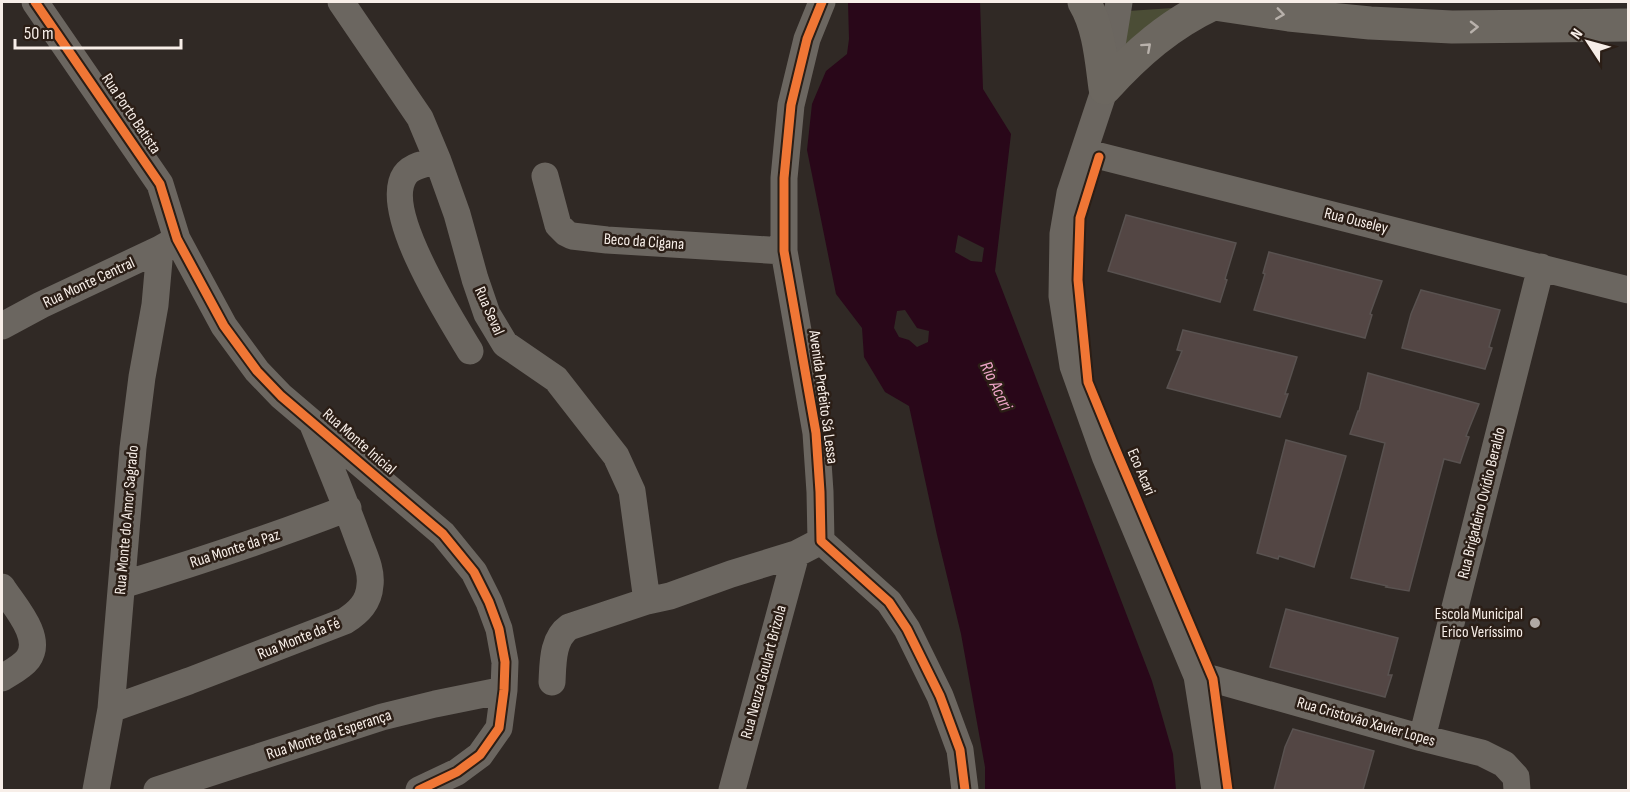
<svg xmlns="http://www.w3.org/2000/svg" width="1630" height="792" font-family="'Sofia Sans Condensed',sans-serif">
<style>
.green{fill:#4b4d36}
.water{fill:#290719;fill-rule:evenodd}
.building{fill:#534644;stroke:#595250;stroke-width:1.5}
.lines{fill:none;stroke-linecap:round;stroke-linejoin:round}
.minor{stroke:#6b6660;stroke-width:27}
.major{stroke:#6c6760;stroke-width:33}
.cycleway-casing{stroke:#2b1e16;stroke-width:13}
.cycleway{stroke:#f07635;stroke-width:9}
.oneway{stroke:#b8b1ab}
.poi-dot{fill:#b1a9a4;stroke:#2b1e16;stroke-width:2}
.labels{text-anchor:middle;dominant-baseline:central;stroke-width:5;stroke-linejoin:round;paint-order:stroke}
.street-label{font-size:16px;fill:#f7eee8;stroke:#2b1e16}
.poi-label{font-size:16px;fill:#f7eee8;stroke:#2b1e16;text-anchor:end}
.water-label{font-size:18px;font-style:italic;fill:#efa5c8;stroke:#2b1e16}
</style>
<rect width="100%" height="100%" fill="#302925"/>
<!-- green -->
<path class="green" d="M 1173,8 L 1119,60 L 1128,11 Z"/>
<!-- water -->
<path class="water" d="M 848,2 L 980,2 L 983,89 L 1011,134 L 995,271 L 1152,681 L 1173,754 L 1176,790 L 985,790 L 985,767 L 961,634 L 937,535 L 909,406 L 885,392 L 864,357 L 862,328 L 836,294 L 807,150 L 812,104 L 826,71 L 847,54 L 849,39 ZM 958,235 L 984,248 L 982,262 L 971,261 L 955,252 ZM 905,310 L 917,328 L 929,331 L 928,342 L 917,347 L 909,340 L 899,337 L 894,328 L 897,311 Z"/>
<!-- building -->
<path class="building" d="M 1126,215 L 1236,243 L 1225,279 L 1227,280 L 1220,302 L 1108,271 Z
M 1269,252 L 1382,281 L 1370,314 L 1372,315 L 1365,338 L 1254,310 L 1265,274 L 1263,273 Z
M 1421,290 L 1500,310 L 1489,347 L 1492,348 L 1485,369 L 1402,348 L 1411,314 Z
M 1183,330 L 1297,357 L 1285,394 L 1288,394 L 1280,417 L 1167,388 L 1182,351 L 1177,350 Z
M 1368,373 L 1479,404 L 1466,436 L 1469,437 L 1460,463 L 1444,459 L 1409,591 L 1386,587 L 1387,586 L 1351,578 L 1385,443 L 1350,434 L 1358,411 L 1359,411 Z
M 1286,440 L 1346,456 L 1314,567 L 1279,556 L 1278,559 L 1257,553 Z
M 1286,609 L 1398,638 L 1388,675 L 1392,675 L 1385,697 L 1270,667 Z
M 1293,729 L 1374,751 L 1363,790 L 1274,790 L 1285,747 Z"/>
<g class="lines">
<!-- minor -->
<path class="minor" d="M 35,2 L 160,184 L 177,239 L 224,326 L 257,371 L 281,396 L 443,534 L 474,572 L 489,602 L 499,629 L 505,662 L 504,690 L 499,728 L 480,755 L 457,772 L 419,790
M 341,2 L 420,118 L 438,161 L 457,214 L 475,279 L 487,314 L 505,344 L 556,379 L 616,456 L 632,491 L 647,601
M 822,2 L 807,39 L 791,105 L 784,178 L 784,251 L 816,433 L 820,492 L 821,541 L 889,602 L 907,629 L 940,696 L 960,750 L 965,790
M 1119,2 L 1105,88 L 1070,193 L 1063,234 L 1062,296 L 1073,366 L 1105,456 L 1197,676 L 1215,790
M 1084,152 L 1628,290
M 438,161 C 427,163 412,165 405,175 C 381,210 450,318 470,351
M 545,176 L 558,225 L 566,233 L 572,236 L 607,240 L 784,251
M 2,326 L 41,305 L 160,249 L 174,241
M 122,585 C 198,562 273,537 348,508
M 2,587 C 13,605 44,637 28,659 C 22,667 10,673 2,678
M 1197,676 L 1213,679 L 1422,738 L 1482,753 L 1504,764 L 1516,777 L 1517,790
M 552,682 C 553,664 552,639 569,627 L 647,601 L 670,596 L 731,574 L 796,554 L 821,541
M 111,709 L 189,681 L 345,621 C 359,612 369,602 370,585 C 372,570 364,555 359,541 C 345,502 329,464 313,425
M 1422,738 L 1541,267
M 96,790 L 111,709 L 133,448 L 142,377 L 155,305 L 160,249
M 157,790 L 382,717 L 435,704 L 504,690
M 732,790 L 796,554"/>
<!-- major -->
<path class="major" d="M 1084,2 C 1099,27 1101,59 1105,88
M 1201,2 L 1289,15 L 1370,23 L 1452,27 L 1628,25
M 1105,88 C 1137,53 1170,24 1213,4"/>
<!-- cycleway casing -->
<g class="cycleway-casing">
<path id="cycleway" d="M 35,2 L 160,184 L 177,239 L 224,326 L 257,371 L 281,396 L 443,534 L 474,572 L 489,602 L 499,629 L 505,662 L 504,690 L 499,728 L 480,755 L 457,772 L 419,790
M 822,2 L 807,39 L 791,105 L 784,178 L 784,251 L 816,433 L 820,492 L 821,541 L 889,602 L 907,629 L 940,696 L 960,750 L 965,790
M 1099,157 L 1080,218 L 1078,280 L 1088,382 L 1113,443 L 1213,679 L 1228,790"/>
</g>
<!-- cycleway -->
<use href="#cycleway" class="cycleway"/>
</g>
<!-- one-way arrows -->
<defs><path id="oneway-chevron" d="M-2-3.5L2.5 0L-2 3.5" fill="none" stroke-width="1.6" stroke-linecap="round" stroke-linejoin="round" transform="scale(1.5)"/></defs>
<g class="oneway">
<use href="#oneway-chevron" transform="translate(1280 14) rotate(8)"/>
<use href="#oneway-chevron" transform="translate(1474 27) rotate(-1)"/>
<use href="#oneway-chevron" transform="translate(1147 47) rotate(-42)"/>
</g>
<!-- markers -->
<circle class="poi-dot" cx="1535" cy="623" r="6"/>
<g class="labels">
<!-- street labels -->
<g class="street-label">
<text transform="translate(131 114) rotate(56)">Rua Porto Batista</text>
<text transform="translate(1356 221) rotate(14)">Rua Ouseley</text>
<text transform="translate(644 242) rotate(4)">Beco da Cigana</text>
<text transform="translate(89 283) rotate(-25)">Rua Monte Central</text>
<text transform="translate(489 311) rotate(66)">Rua Seval</text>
<text transform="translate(823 397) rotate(82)">Avenida Prefeito Sá Lessa</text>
<text transform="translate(359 442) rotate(41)">Rua Monte Inicial</text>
<text transform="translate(1141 472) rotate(67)">Eco Acari</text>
<text transform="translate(1482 503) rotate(-76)">Rua Brigadeiro Ovídio Beraldo</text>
<text transform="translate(127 520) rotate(-85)">Rua Monte do Amor Sagrado</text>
<text transform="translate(235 549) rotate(-18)">Rua Monte da Paz</text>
<text transform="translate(299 639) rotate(-22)">Rua Monte da Fé</text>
<text transform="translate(764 672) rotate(-75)">Rua Neuza Goulart Brizola</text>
<text transform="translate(1366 722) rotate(16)">Rua Cristovão Xavier Lopes</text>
<text transform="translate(329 735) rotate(-18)">Rua Monte da Esperança</text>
</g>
<!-- poi labels -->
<g class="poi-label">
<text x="1523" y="614">Escola Municipal<tspan x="1523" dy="18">Erico Veríssimo</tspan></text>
</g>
<!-- water labels -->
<g class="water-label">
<text transform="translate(996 386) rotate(64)">Rio Acari</text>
</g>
</g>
<!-- border -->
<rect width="1630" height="792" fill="none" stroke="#f7eee8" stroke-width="6"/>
<!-- north arrow -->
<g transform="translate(1588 42) rotate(306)" stroke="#2b1e16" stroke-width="4.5" paint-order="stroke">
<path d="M0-4.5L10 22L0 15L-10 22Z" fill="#f7eee8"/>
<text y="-9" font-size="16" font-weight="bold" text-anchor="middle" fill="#f7eee8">N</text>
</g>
<!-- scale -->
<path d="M15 39v9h166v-9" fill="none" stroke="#f7eee8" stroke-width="3"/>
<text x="24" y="39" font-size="18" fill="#f7eee8" stroke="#2b1e16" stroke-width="4.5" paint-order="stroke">50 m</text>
</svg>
